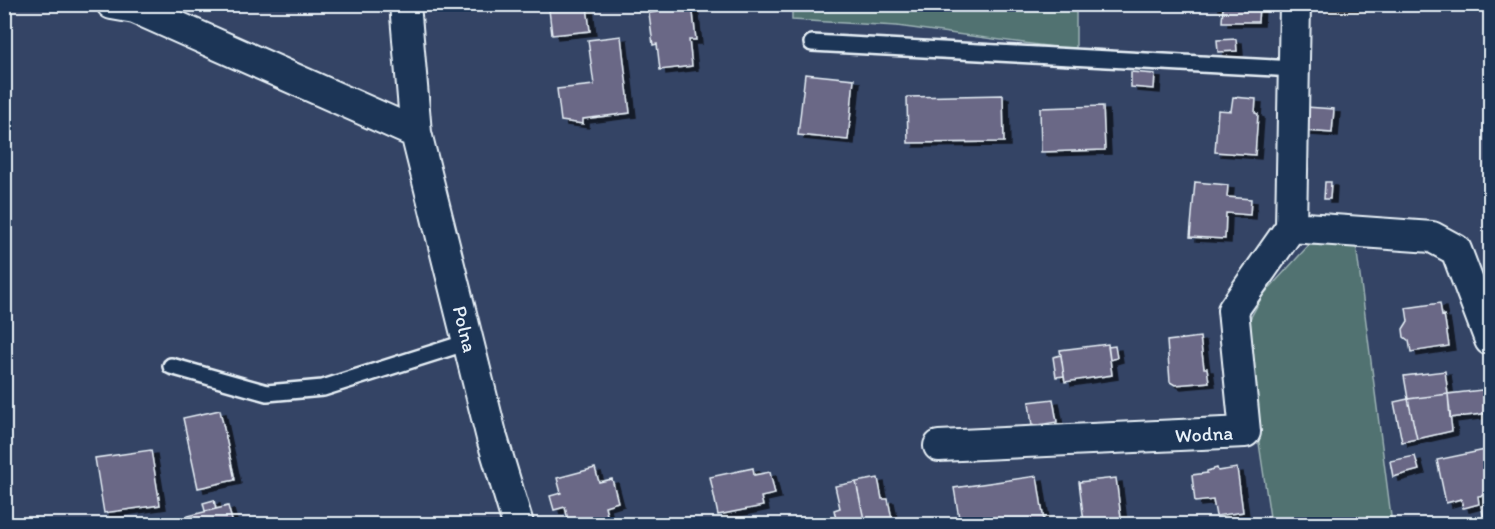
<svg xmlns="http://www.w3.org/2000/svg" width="1495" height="529" font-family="Itim,sans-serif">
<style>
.green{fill:#517271;stroke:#9cb2b4;stroke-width:1.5}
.building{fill:#6b6786;stroke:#e8f1f8;stroke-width:1.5;filter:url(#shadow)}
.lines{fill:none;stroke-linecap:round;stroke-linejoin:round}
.service-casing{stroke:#e8f1f8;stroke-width:20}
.minor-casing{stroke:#e8f1f8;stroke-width:34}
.service{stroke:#1d3557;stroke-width:15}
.minor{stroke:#1d3557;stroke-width:30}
.labels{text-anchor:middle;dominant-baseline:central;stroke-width:5;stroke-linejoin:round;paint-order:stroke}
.street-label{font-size:20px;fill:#e8f1f8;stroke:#1d3557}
</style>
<defs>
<filter id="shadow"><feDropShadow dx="6" dy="4" stdDeviation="0" flood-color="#0009"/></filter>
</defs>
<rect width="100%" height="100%" fill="#344465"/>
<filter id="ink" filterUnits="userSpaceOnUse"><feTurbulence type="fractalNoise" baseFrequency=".0167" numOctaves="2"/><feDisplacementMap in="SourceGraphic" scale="12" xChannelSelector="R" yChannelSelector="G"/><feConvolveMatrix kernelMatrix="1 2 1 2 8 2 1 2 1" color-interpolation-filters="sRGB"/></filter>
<g filter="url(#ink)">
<!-- green -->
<path class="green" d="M 792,5 L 1076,5 L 1076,50 L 897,26 L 792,20 Z
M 1309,245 L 1356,245 L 1392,524 L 1271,524 L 1247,362 L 1244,330 L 1263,295 Z"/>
<!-- building -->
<path class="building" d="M 655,4 L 692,4 L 696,40 L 689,40 L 692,66 L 660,70 L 657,44 L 653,45 L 649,13 L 656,12 Z
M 1213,4 L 1259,4 L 1258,22 L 1222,22 L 1223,7 L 1213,7 Z
M 1322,4 L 1366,4 L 1366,7 L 1322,9 Z
M 587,6 L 590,31 L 552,35 L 549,10 Z
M 621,36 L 630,113 L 583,119 L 583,124 L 561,121 L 557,89 L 594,85 L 588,40 Z
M 1236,39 L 1237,51 L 1218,52 L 1217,40 Z
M 1131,72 L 1155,74 L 1154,89 L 1131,87 Z
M 805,74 L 854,79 L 848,140 L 798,135 Z
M 1003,95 L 1004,142 L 908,143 L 907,97 Z
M 1233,97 L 1256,99 L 1255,113 L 1258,114 L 1255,155 L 1215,152 L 1218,110 L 1231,111 Z
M 1103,106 L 1105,150 L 1041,152 L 1040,108 Z
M 1306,107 L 1334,109 L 1332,133 L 1305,131 Z
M 1195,182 L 1228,185 L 1227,197 L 1251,199 L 1250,215 L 1226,213 L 1225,239 L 1190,237 Z
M 1325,182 L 1331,182 L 1330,199 L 1324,199 Z
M 1440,303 L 1442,316 L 1444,315 L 1445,320 L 1449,346 L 1411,352 L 1409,341 L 1404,337 L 1403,329 L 1408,321 L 1406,308 Z
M 1200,337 L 1204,368 L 1207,368 L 1209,382 L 1175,385 L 1170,382 L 1167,341 Z
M 1108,344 L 1112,375 L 1065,382 L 1060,350 Z
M 1115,346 L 1117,358 L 1110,360 L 1108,347 Z
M 1061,355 L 1064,376 L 1056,377 L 1053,357 Z
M 1445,371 L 1448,394 L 1408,399 L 1404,376 Z
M 1490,389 L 1490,413 L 1450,418 L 1448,394 Z
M 1448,394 L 1452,431 L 1417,439 L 1408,399 Z
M 1053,399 L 1057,422 L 1032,426 L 1029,402 Z
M 1408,399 L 1417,439 L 1402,442 L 1394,402 Z
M 220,410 L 235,480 L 198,488 L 183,418 Z
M 1490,449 L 1490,494 L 1478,496 L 1479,504 L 1464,508 L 1463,508 L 1461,499 L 1446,503 L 1437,460 Z
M 151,450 L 160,505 L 104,513 L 95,458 Z
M 1415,456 L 1419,470 L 1393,477 L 1390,461 Z
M 595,468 L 599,482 L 612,479 L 618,502 L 605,506 L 609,524 L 569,524 L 565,507 L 554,510 L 550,496 L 561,493 L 557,478 Z
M 753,468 L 754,475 L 770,472 L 775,494 L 761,497 L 763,506 L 718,515 L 710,477 Z
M 1217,468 L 1218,471 L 1237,468 L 1243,512 L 1216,516 L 1213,500 L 1195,502 L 1192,475 L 1207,473 L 1207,471 Z
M 1037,476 L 1044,521 L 1018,524 L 960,524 L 954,488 Z
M 878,478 L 882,499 L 888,499 L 893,524 L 865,524 L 856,482 Z
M 1116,478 L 1121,518 L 1084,522 L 1079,482 Z
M 856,482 L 865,524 L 837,524 L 834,510 L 840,508 L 835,486 Z
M 214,500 L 216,509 L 205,511 L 203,503 Z
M 1490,504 L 1490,520 L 1485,521 L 1481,506 Z
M 228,506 L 233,524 L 190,524 L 188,516 Z"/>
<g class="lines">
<!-- service casing -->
<g class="service-casing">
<path id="service" d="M 812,43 L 1294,69
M 171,366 L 267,393 L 323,388 L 468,342"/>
</g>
<!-- minor casing -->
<g class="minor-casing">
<path id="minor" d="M 112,4 L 135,8 L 416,133
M 405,4 L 416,133 L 492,438 L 518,524
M 1295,4 L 1291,227 L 1432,237 L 1456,250 L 1490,340
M 939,446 L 1245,432 L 1233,310 L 1291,227"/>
</g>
<!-- service -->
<use href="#service" class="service"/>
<!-- minor -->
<use href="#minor" class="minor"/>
</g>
</g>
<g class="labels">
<!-- street labels -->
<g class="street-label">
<text transform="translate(465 329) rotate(76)">Polna</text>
<text transform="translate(1204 434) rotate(-3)">Wodna</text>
</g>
</g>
<!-- margin -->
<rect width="1495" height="529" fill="none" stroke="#1d3557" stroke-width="24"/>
<rect x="12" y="12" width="1471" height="505" fill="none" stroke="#e8f1f8" stroke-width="2" filter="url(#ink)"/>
</svg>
